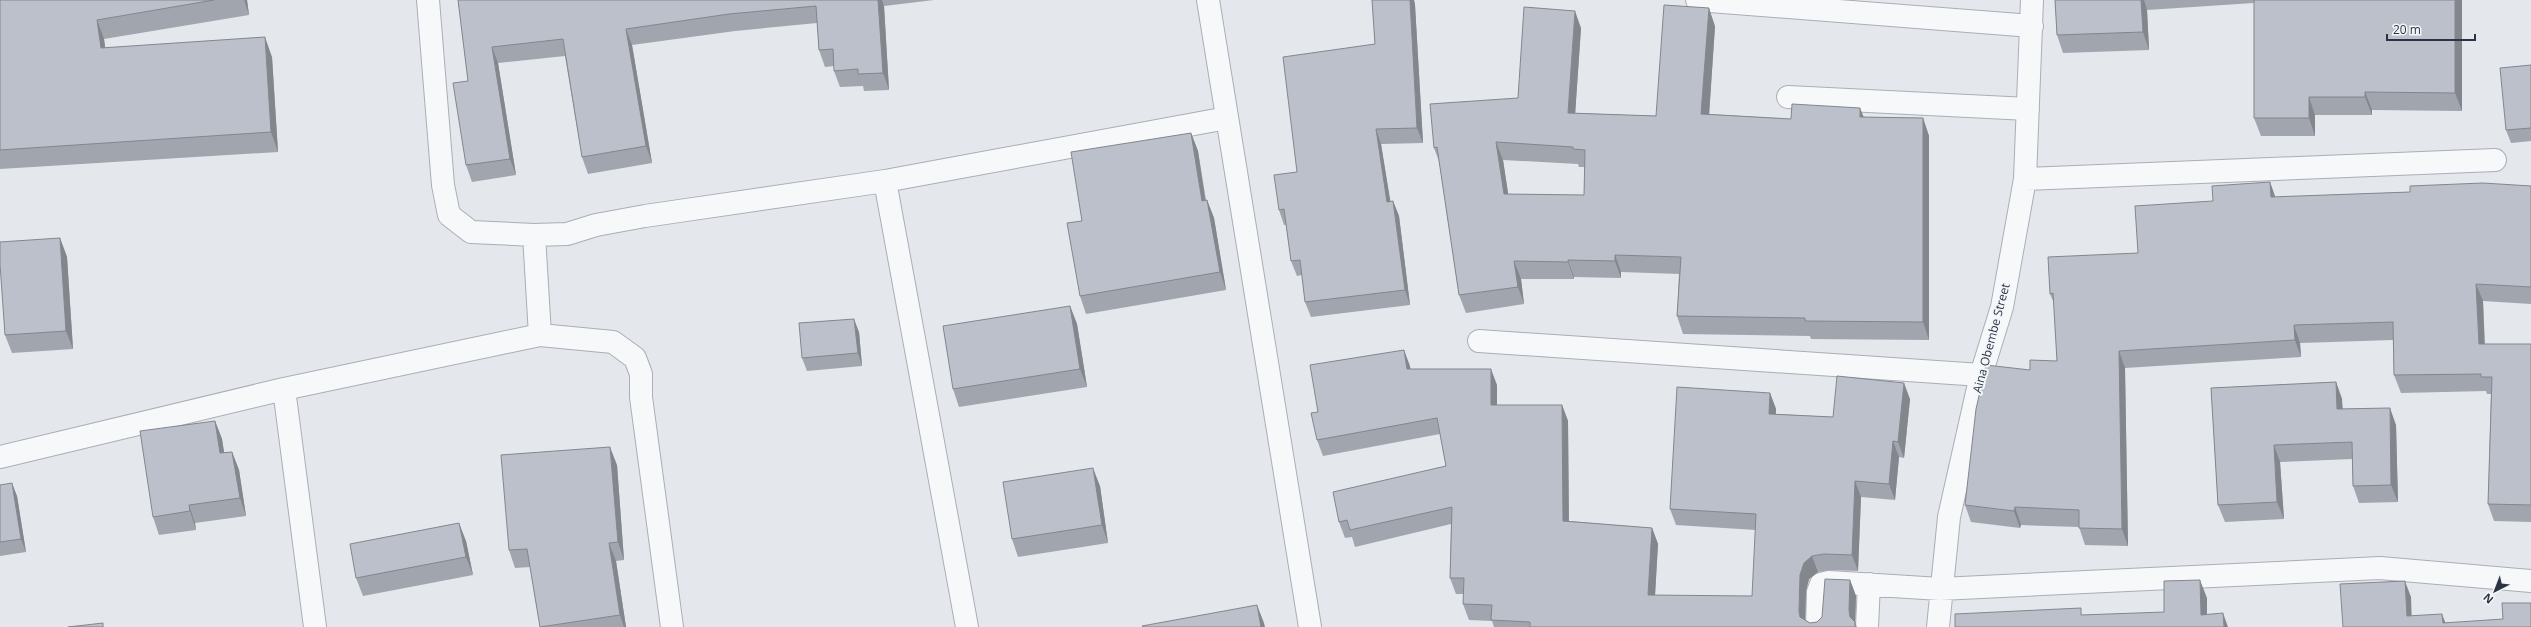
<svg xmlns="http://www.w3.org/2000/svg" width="2531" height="627" font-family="'Open Sans',sans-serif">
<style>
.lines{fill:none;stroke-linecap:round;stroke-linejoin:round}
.minor-casing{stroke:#a9aeb7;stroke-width:24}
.minor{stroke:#f7f8fa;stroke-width:22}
.wall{fill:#a1a5ae;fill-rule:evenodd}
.shaded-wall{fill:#83868d}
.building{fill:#bbc0ca;stroke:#83868d;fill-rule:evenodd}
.labels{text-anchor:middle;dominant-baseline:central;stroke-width:4;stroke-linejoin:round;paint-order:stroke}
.street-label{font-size:12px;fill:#2b3445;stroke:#f4f6f9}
</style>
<rect width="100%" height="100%" fill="#e4e7ec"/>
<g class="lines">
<!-- minor casing -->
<g class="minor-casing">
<path id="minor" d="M 428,0 L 443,185 L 449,215 L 471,232 L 534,235
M 1208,0 L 1310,627
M 1697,0 L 2032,26
M 1788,97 L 2028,109
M 2025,179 L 2495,160
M 885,181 L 967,627
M 540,335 L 534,235 L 567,234 L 596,225 L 645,216 L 885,181 L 1227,118
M 1479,341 L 1981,375
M 284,389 L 315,627
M 0,457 L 284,389 L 540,335 L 613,342 L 635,358 L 641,374 L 641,397 L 672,627
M 1817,627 L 1818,592 L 1821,584 L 1829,582 L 1940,589 L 2380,568 L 2531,581
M 1867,627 L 1869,584
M 1938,627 L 1949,517 L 1981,375 L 2002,307 L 2025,179 L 2032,0"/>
</g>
<!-- minor -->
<use href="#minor" class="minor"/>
</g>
<!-- wall -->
<path class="wall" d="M 0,0 L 247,0 L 249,15 L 104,39 L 105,48 L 272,57 L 278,152 L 0,169 Z
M 458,0 L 934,0 L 884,6 L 889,90 L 864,91 L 863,86 L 840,87 L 834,71 L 834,66 L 825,67 L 819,50 L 817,23 L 735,31 L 632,45 L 652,163 L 588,174 L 582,157 L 565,56 L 498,63 L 516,175 L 472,182 L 466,165 L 468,81 Z
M 1372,0 L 1414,0 L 1415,5 L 1423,143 L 1381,144 L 1390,202 L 1393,201 L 1399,216 L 1410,305 L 1311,317 L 1305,302 L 1302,275 L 1297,276 L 1291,261 L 1286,225 L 1284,225 L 1279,210 L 1297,172 L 1375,44 Z
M 2055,0 L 2462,0 L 2462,111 L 2372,110 L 2372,115 L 2315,115 L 2315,136 L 2261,136 L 2254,118 L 2254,3 L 2147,10 L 2149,50 L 2063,53 L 2057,35 Z
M 1715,26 L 1709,114 L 1791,119 L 1864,117 L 1923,118 L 1929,136 L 1929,340 L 1811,339 L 1810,336 L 1683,334 L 1677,316 L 1679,274 L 1621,272 L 1621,278 L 1574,277 L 1574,279 L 1521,279 L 1524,304 L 1466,313 L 1459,295 L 1439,161 L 1434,148 L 1518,98 L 1581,28 L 1575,113 L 1656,116 ZM 1503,160 L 1578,164 L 1579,167 L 1584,167 L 1584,195 L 1508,194 Z
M 2531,65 L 2531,141 L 2511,143 L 2506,130 Z
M 1191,133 L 1198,151 L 1206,200 L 1207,200 L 1214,218 L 1226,290 L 1086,314 L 1080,296 L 1082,221 Z
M 2270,182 L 2275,197 L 2410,192 L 2531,186 L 2531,304 L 2483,301 L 2485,344 L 2531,344 L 2531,522 L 2494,521 L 2488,504 L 2491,394 L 2487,394 L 2486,391 L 2401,393 L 2394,375 L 2393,340 L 2300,343 L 2301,357 L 2125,368 L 2128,546 L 2085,545 L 2079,527 L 2021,525 L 2020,528 L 1971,522 L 1965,505 L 2030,370 L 2057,361 L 2054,303 L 2050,294 L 2138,253 L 2213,201 Z
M 60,238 L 67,257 L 73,349 L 12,353 L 5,335 Z
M 1070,306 L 1077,324 L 1087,387 L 959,407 L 953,389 Z
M 859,332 L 862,366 L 807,371 L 802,358 Z
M 1404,350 L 1410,369 L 1497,385 L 1497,405 L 1562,405 L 1568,421 L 1569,521 L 1652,528 L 1658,544 L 1655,596 L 1752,596 L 1756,530 L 1676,525 L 1670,509 L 1770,393 L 1776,409 L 1776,414 L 1833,417 L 1910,399 L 1904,458 L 1899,457 L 1895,500 L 1861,497 L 1858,571 L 1830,570 L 1818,572 L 1809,579 L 1806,591 L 1805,620 L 1810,623 L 1817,622 L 1822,617 L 1850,580 L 1856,596 L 1855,622 L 1857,627 L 1494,627 L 1492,621 L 1469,620 L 1463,604 L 1464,594 L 1456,594 L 1450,578 L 1451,524 L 1355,547 L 1352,537 L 1345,538 L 1339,522 L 1446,466 L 1440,434 L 1323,456 L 1317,440 L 1318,412 Z
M 2336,382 L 2342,399 L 2342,409 L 2396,425 L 2398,502 L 2359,503 L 2353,486 L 2352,459 L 2280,462 L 2284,519 L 2225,522 L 2218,505 L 2211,388 Z
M 215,421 L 222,439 L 224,453 L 232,452 L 239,470 L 246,516 L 195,523 L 196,530 L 159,535 L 153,517 Z
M 617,465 L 624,560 L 616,561 L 626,627 L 540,627 L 530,567 L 515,568 L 509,550 Z
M 0,485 L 17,496 L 26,552 L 0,556 Z
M 1100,486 L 1108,543 L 1018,557 L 1012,539 Z
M 466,541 L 473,575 L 363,596 L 356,578 Z"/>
<!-- shaded-wall -->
<path class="shaded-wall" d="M 244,0 L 247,0 L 249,15 Z
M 878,0 L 882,0 L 884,6 L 889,90 L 883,73 Z
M 1410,0 L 1414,0 L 1415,5 L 1423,143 L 1417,128 Z
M 2141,0 L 2144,0 L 2147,10 L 2149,50 L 2143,32 Z
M 2455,0 L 2462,0 L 2462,111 L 2455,93 Z
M 1709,8 L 1715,26 L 1708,131 L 1701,114 Z
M 1575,11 L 1581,28 L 1574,131 L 1568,113 Z
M 97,20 L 104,39 L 108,67 L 101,48 Z
M 626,29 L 632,45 L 652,163 L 646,146 Z
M 265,37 L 272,57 L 278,152 L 271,132 Z
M 492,47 L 498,63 L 516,175 L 510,159 Z
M 2365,92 L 2372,110 L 2372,115 L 2365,97 Z
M 2309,97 L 2315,115 L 2315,136 L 2309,118 Z
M 1860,108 L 1867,125 L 1860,117 Z
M 1923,118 L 1929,136 L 1929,340 L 1923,322 Z
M 1376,129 L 1381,144 L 1393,217 L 1387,202 Z
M 1191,133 L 1198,151 L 1208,219 L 1202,201 Z
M 1496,142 L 1503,160 L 1511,212 L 1504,194 Z
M 2270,182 L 2276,199 L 2271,197 Z
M 1207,200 L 1214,218 L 1226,290 L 1220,272 Z
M 1393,201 L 1399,216 L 1410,305 L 1405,290 Z
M 60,238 L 67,257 L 73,349 L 66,331 Z
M 1615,255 L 1621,272 L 1621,278 L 1615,261 Z
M 1568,260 L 1574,277 L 1574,279 L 1568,262 Z
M 1514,261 L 1521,279 L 1524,304 L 1518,287 Z
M 2476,284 L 2483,301 L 2485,361 L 2479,344 Z
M 1070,306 L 1077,324 L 1087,387 L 1080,369 Z
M 854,319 L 859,332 L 862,366 L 858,353 Z
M 2294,325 L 2300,343 L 2301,357 L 2295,340 Z
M 1404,350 L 1410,366 L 1413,385 L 1407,369 Z
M 2119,351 L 2125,368 L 2128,546 L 2122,529 Z
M 1491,369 L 1497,385 L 1497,421 L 1491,405 Z
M 2336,382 L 2342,399 L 2344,426 L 2337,409 Z
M 1904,383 L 1910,399 L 1904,458 L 1898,442 Z
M 1770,393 L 1776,409 L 1775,430 L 1769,414 Z
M 1562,405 L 1568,421 L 1569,537 L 1563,521 Z
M 2390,408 L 2396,425 L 2398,502 L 2391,485 Z
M 215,421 L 222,439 L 227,471 L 220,453 Z
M 1893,441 L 1899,457 L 1895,500 L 1889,484 Z
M 2274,445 L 2280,462 L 2284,519 L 2277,502 Z
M 610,447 L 617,465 L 624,560 L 618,542 Z
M 232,452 L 239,470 L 246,516 L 240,498 Z
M 1093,468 L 1100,486 L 1108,543 L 1102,525 Z
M 1855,481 L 1861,497 L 1858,571 L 1852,555 Z
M 12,483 L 17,496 L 26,552 L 21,539 Z
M 189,505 L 195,523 L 196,530 L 190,511 Z
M 2015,507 L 2021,525 L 2020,528 L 2014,511 Z
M 459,523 L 466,541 L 473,575 L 466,557 Z
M 1652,528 L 1658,544 L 1654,612 L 1648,595 Z
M 609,543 L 616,561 L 626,627 L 624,627 L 620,615 Z
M 1812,556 L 1818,572 L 1809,579 L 1806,591 L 1805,627 L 1800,617 L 1799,611 L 1800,575 L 1804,563 Z
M 1850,580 L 1856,596 L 1855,627 L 1850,617 L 1849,610 Z
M 2200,580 L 2207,598 L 2207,627 L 2201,615 Z
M 2405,581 L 2411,597 L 2412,627 L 2407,616 Z
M 1257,605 L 1264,623 L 1265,627 L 1261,627 Z
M 2223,613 L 2228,627 L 2224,627 Z
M 2442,614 L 2447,627 L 2443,623 Z"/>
<!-- building -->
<path class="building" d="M 0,0 L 214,0 L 97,20 L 101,48 L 265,37 L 271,132 L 0,150 Z
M 458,0 L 878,0 L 883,73 L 858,74 L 858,69 L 834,71 L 833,49 L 819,50 L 816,6 L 729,14 L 626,29 L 646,146 L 582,157 L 563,39 L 492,47 L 510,159 L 466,165 L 453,83 L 468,81 Z
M 1372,0 L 1410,0 L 1417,128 L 1376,129 L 1387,202 L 1393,201 L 1405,290 L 1305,302 L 1300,260 L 1291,261 L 1284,209 L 1279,210 L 1274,175 L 1297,172 L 1283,57 L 1375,44 Z
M 2055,0 L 2141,0 L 2143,32 L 2057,35 Z
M 2254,0 L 2455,0 L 2455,93 L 2365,92 L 2365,97 L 2309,97 L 2309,118 L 2254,118 Z
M 1664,5 L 1709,8 L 1701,114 L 1791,119 L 1792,104 L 1860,108 L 1860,117 L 1923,118 L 1923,322 L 1805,321 L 1805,318 L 1677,316 L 1681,257 L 1615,255 L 1615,261 L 1568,260 L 1568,262 L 1514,261 L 1518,287 L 1459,295 L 1437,147 L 1434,148 L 1430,104 L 1518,98 L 1524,7 L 1575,11 L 1568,113 L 1656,116 ZM 1496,142 L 1573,147 L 1573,149 L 1585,150 L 1584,195 L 1504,194 Z
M 2531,65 L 2531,128 L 2506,130 L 2500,68 Z
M 1191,133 L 1202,201 L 1207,200 L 1220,272 L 1080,296 L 1067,223 L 1082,221 L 1071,152 Z
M 2270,182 L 2271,197 L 2410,192 L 2410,186 L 2483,183 L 2531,186 L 2531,287 L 2476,284 L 2479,344 L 2531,344 L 2531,505 L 2488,504 L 2492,377 L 2481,377 L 2481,374 L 2394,375 L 2393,322 L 2294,325 L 2295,340 L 2119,351 L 2122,529 L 2079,528 L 2079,510 L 2015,507 L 2014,511 L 1965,505 L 1976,409 L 1986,365 L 2030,370 L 2030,360 L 2057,361 L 2053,293 L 2050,294 L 2048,257 L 2138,253 L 2135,206 L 2213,201 L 2212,186 Z
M 60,238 L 66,331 L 5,335 L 0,264 L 0,242 Z
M 1070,306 L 1080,369 L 953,389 L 943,326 Z
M 854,319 L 858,353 L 802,358 L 799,323 Z
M 1404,350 L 1407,369 L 1491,369 L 1491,405 L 1562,405 L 1563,521 L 1652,528 L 1648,595 L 1752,596 L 1756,514 L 1670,509 L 1677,387 L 1770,393 L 1769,414 L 1833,417 L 1837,376 L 1904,383 L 1898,442 L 1893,441 L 1889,484 L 1855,481 L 1852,555 L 1824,554 L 1812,556 L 1804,563 L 1800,575 L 1799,611 L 1800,617 L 1810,623 L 1817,622 L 1822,617 L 1825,579 L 1850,580 L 1849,610 L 1850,617 L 1855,622 L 1855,627 L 1530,627 L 1530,622 L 1491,620 L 1492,605 L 1463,604 L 1464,578 L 1450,578 L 1452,507 L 1350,530 L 1347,520 L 1339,522 L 1333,492 L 1446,466 L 1437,418 L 1317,440 L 1311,413 L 1318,412 L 1310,365 Z
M 2336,382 L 2337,409 L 2390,408 L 2391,485 L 2353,486 L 2352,442 L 2274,445 L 2277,502 L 2218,505 L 2211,388 Z
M 215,421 L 220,453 L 232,452 L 240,498 L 189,505 L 190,511 L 153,517 L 140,431 Z
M 610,447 L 618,542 L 609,543 L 620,615 L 540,627 L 527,549 L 509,550 L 501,455 Z
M 1093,468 L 1102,525 L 1012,539 L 1003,482 Z
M 12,483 L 21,539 L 0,542 L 0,485 Z
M 459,523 L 466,557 L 356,578 L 350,544 Z
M 2200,580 L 2201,615 L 2223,613 L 2224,627 L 1955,627 L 1955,614 L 2081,608 L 2081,615 L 2164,612 L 2164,581 Z
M 2405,581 L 2407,616 L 2442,614 L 2443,623 L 2503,619 L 2502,603 L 2531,603 L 2531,627 L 2343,627 L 2340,584 Z
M 1257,605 L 1261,627 L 1143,627 L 1142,626 Z
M 103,623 L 103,627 L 68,627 Z"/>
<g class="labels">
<!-- street labels -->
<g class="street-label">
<text transform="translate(1991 338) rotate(-75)">Aina Obembe Street</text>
</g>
</g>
<!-- north arrow -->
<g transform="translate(2495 591) rotate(222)" stroke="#f4f6f9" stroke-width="3" paint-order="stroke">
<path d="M0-3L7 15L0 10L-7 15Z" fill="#2b3445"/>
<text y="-6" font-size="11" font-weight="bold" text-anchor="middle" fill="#2b3445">N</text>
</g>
<!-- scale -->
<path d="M2387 34v6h88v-6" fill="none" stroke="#2b3445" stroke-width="2"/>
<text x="2393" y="34" font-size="12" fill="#2b3445" stroke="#f4f6f9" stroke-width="3" paint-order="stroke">20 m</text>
</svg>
